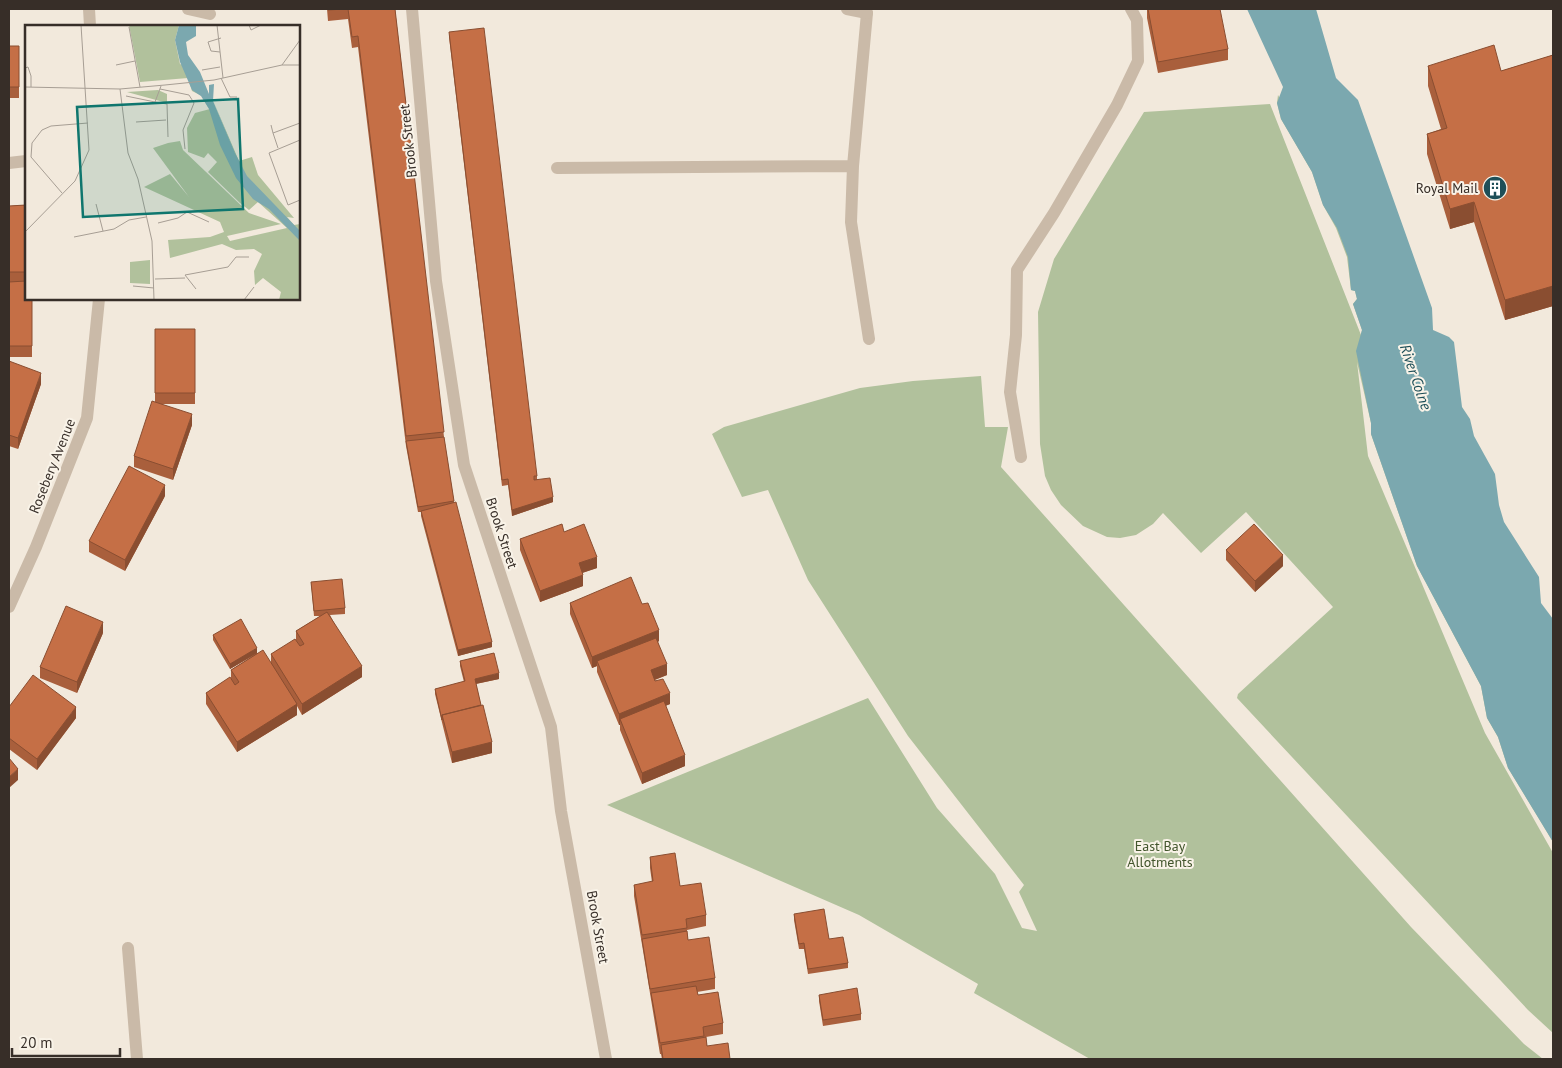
<svg xmlns="http://www.w3.org/2000/svg" width="1562" height="1068" font-family="'PT Sans',sans-serif">
<style>
.green{fill:#b1c19c}
.water{fill:#7ba8af}
.lines{fill:none;stroke-linecap:round;stroke-linejoin:round}
.service{stroke:#cabaa8;stroke-width:12}
.minor{stroke:#cabaa8;stroke-width:12}
.tertiary{stroke:#cabaa8;stroke-width:12}
.wall{fill:#a95f3c}
.shaded-wall{fill:#8a4e31}
.building{fill:#c56f46;stroke:#8a4e31}
.labels{text-anchor:middle;dominant-baseline:central;stroke-width:4;stroke-linejoin:round;paint-order:stroke}
.street-label{font-size:14px;fill:#372e28;stroke:#f9f3e8}
.poi-label{font-size:14px;fill:#372e28;stroke:#f9f3e8;text-anchor:end}
.park-label{font-size:14px;fill:#42552c;stroke:#f9f3e8}
.water-label{font-size:15px;font-style:italic;fill:#1e4f58;stroke:#f9f3e8}
.inset-road{fill:none;stroke:#a79e94;stroke-width:1}
.view{fill:#0f766e;fill-opacity:0.15;stroke:#0f766e;stroke-width:2.5}
.inset-edge{fill:none;stroke:#372e28;stroke-width:2.5}
</style>
<rect width="100%" height="100%" fill="#f2e9dc"/>
<!-- green -->
<path class="green" d="M 1278,95 L 1327,191 L 1553,842 L 1508,768 L 1498,737 L 1487,718 L 1481,686 L 1417,566 L 1371,434 L 1371,423 L 1357,362 L 1368,456 L 1485,733 L 1553,853 L 1553,1033 L 1528,1010 L 1237,698 L 1238,694 L 1333,607 L 1246,512 L 1201,553 L 1163,513 L 1153,524 L 1136,535 L 1120,538 L 1107,537 L 1083,526 L 1061,505 L 1051,490 L 1045,476 L 1040,444 L 1038,312 L 1054,259 L 1144,112 L 1270,104 L 1361,335 L 1362,330 L 1353,304 L 1357,299 L 1355,291 L 1351,290 L 1347,257 L 1336,228 L 1323,205 L 1312,172 L 1281,119 L 1277,103 Z
M 981,376 L 985,427 L 1008,427 L 1001,467 L 1411,927 L 1524,1044 L 1543,1059 L 1090,1059 L 974,993 L 978,984 L 859,915 L 607,805 L 868,698 L 937,808 L 995,874 L 1022,928 L 1037,931 L 1019,892 L 1024,885 L 908,736 L 808,580 L 768,490 L 742,497 L 712,434 L 724,427 L 860,388 L 913,381 Z"/>
<!-- water -->
<path class="water" d="M 1247,9 L 1316,9 L 1336,78 L 1358,100 L 1432,308 L 1433,330 L 1449,337 L 1454,342 L 1462,407 L 1470,419 L 1474,436 L 1495,474 L 1499,505 L 1504,522 L 1539,577 L 1541,603 L 1553,619 L 1553,842 L 1508,768 L 1498,737 L 1487,718 L 1481,686 L 1417,566 L 1371,434 L 1371,423 L 1356,351 L 1362,330 L 1353,304 L 1357,299 L 1355,291 L 1351,290 L 1348,257 L 1337,228 L 1323,205 L 1312,172 L 1281,119 L 1277,103 L 1283,87 Z"/>
<g class="lines">
<!-- service -->
<path class="service" d="M 188,9 L 210,14
M 867,13 L 853,166 L 851,222 L 869,339
M 557,168 L 853,166
M 1021,457 L 1010,392 L 1016,335 L 1017,270 L 1054,213 L 1117,105 L 1138,61 L 1137,20 L 1131,9"/>
<!-- minor -->
<path class="minor" d="M 89,9 L 90,26
M 847,9 L 867,13
M 9,163 L 26,161
M 9,607 L 36,547 L 87,418 L 99,299
M 128,948 L 137,1059"/>
<!-- tertiary -->
<path class="tertiary" d="M 412,9 L 436,281 L 464,465 L 551,727 L 561,811 L 606,1059"/>
</g>
<!-- wall -->
<path class="wall" d="M 327,9 L 395,9 L 444,437 L 454,502 L 492,647 L 458,656 L 421,516 L 421,512 L 418,512 L 406,446 L 358,47 L 352,48 L 348,19 L 328,21 Z
M 1147,9 L 1228,49 L 1228,60 L 1158,73 L 1147,18 Z
M 449,32 L 537,476 L 537,479 L 553,502 L 512,516 L 508,485 L 502,486 L 449,37 Z
M 9,46 L 19,46 L 19,98 L 9,98 Z
M 1553,55 L 1553,306 L 1505,320 L 1474,222 L 1450,229 L 1427,154 L 1427,134 L 1441,129 L 1428,86 L 1428,66 L 1501,71 Z
M 26,205 L 26,299 L 32,299 L 32,357 L 9,357 L 9,206 Z
M 155,329 L 195,329 L 195,404 L 162,404 L 192,425 L 173,480 L 134,467 L 134,456 L 155,402 Z
M 9,361 L 41,384 L 18,449 L 9,446 Z
M 165,496 L 125,571 L 89,552 L 89,541 Z
M 564,532 L 597,568 L 582,573 L 583,586 L 540,602 L 520,550 L 520,539 Z
M 1226,550 L 1283,566 L 1255,592 L 1226,560 Z
M 311,582 L 345,608 L 345,614 L 330,615 L 362,677 L 302,715 L 297,706 L 297,715 L 237,752 L 206,704 L 206,693 L 231,679 L 231,670 L 253,656 L 230,669 L 213,640 L 213,635 L 257,653 L 271,663 L 271,654 L 296,640 L 296,631 L 320,616 L 314,616 Z
M 570,603 L 642,604 L 659,641 L 658,642 L 667,675 L 655,680 L 670,704 L 665,706 L 685,766 L 642,784 L 620,730 L 620,725 L 619,725 L 597,672 L 597,666 L 592,668 L 570,614 Z
M 103,633 L 77,693 L 40,678 L 40,667 Z
M 460,661 L 499,679 L 476,684 L 492,753 L 452,763 L 435,694 L 435,689 L 464,682 L 460,666 Z
M 9,707 L 76,718 L 37,770 L 9,749 Z
M 650,857 L 680,886 L 706,915 L 706,926 L 687,930 L 688,940 L 715,978 L 715,989 L 697,992 L 698,995 L 723,1023 L 723,1034 L 706,1037 L 707,1046 L 730,1059 L 662,1059 L 661,1054 L 660,1054 L 634,896 L 634,885 L 652,882 L 650,868 Z
M 794,914 L 829,939 L 848,963 L 848,968 L 808,974 L 804,949 L 799,949 L 794,920 Z
M 819,995 L 861,1014 L 861,1020 L 823,1026 L 819,1001 Z"/>
<!-- shaded-wall -->
<path class="shaded-wall" d="M 1474,202 L 1474,222 L 1450,229 L 1450,209 Z
M 1553,286 L 1553,306 L 1505,320 L 1505,300 Z
M 41,373 L 41,384 L 18,449 L 18,438 Z
M 192,414 L 192,425 L 173,480 L 173,469 Z
M 165,485 L 165,496 L 125,571 L 125,560 Z
M 553,497 L 553,502 L 512,516 L 512,510 Z
M 1283,555 L 1283,566 L 1255,592 L 1255,581 Z
M 597,557 L 597,568 L 579,574 L 579,563 Z
M 583,575 L 583,586 L 540,602 L 540,591 Z
M 103,622 L 103,633 L 77,693 L 77,682 Z
M 659,630 L 659,641 L 599,665 L 597,661 L 597,666 L 592,668 L 592,657 Z
M 492,642 L 492,647 L 458,656 L 458,650 Z
M 257,648 L 257,653 L 230,669 L 230,664 Z
M 667,664 L 667,675 L 651,681 L 651,670 Z
M 362,666 L 362,677 L 302,715 L 302,704 Z
M 499,673 L 499,679 L 475,684 L 475,679 Z
M 670,693 L 670,704 L 622,724 L 620,719 L 620,725 L 619,725 L 619,714 Z
M 297,704 L 297,715 L 237,752 L 237,742 Z
M 76,707 L 76,718 L 37,770 L 37,759 Z
M 492,742 L 492,753 L 452,763 L 452,752 Z
M 685,755 L 685,766 L 642,784 L 642,773 Z
M 18,769 L 18,780 L 9,788 L 9,777 Z"/>
<!-- building -->
<path class="building" d="M 328,9 L 345,9 L 328,10 Z
M 348,9 L 395,9 L 444,432 L 406,436 L 358,36 L 352,37 Z
M 1148,9 L 1220,9 L 1228,49 L 1158,62 Z
M 484,28 L 537,476 L 534,476 L 534,480 L 550,478 L 553,497 L 512,510 L 508,479 L 502,480 L 449,32 Z
M 1494,45 L 1501,71 L 1553,55 L 1553,286 L 1505,300 L 1474,202 L 1450,209 L 1427,134 L 1447,128 L 1428,66 Z
M 9,46 L 19,46 L 19,87 L 9,87 Z
M 26,205 L 26,272 L 9,272 L 9,206 Z
M 26,281 L 26,299 L 32,299 L 32,346 L 9,346 L 9,282 Z
M 155,329 L 195,329 L 195,393 L 155,393 Z
M 9,361 L 41,373 L 18,438 L 9,435 Z
M 152,401 L 192,414 L 173,469 L 134,456 Z
M 444,437 L 454,501 L 418,507 L 406,441 Z
M 129,466 L 165,485 L 125,560 L 89,541 Z
M 456,502 L 492,642 L 458,650 L 421,511 Z
M 562,524 L 564,532 L 584,524 L 597,557 L 579,563 L 583,575 L 540,591 L 520,539 Z
M 1254,524 L 1283,555 L 1255,581 L 1226,550 Z
M 631,577 L 642,604 L 648,603 L 659,630 L 592,657 L 570,603 Z
M 342,579 L 345,608 L 314,611 L 311,582 Z
M 66,606 L 103,622 L 77,682 L 40,667 Z
M 327,612 L 362,666 L 302,704 L 271,654 L 295,639 L 300,646 L 304,644 L 296,631 Z
M 241,619 L 257,648 L 230,664 L 213,635 Z
M 656,638 L 667,664 L 651,670 L 655,681 L 663,679 L 670,693 L 619,714 L 597,661 Z
M 263,650 L 297,704 L 237,742 L 206,693 L 230,677 L 235,685 L 239,682 L 231,670 Z
M 494,653 L 499,673 L 475,679 L 481,705 L 442,715 L 442,720 L 435,689 L 465,681 L 460,661 Z
M 33,675 L 76,707 L 37,759 L 9,738 L 9,707 Z
M 664,701 L 685,755 L 642,773 L 620,719 Z
M 483,705 L 492,742 L 452,752 L 442,715 Z
M 9,758 L 18,769 L 9,777 Z
M 675,853 L 680,886 L 701,883 L 706,915 L 686,919 L 687,928 L 642,935 L 634,885 L 653,881 L 650,857 Z
M 824,909 L 829,939 L 843,937 L 848,963 L 808,969 L 804,943 L 799,944 L 794,914 Z
M 687,931 L 688,940 L 709,937 L 715,978 L 650,989 L 642,939 Z
M 696,986 L 698,995 L 718,992 L 723,1023 L 703,1027 L 704,1036 L 660,1043 L 651,993 Z
M 857,988 L 861,1014 L 823,1020 L 819,995 Z
M 706,1037 L 707,1046 L 728,1043 L 730,1059 L 663,1059 L 661,1045 Z"/>
<!-- icons -->
<defs>
<g id="building-disc" transform="scale(1.25)"><circle r="9.5" fill="#1e4f58" stroke="#f9f3e8"/><path d="M-4-6H4V6H1V3H-1V6H-4ZM-2.5-4.3h1.7v1.8h-1.7ZM.8-4.3h1.7v1.8H.8ZM-2.5-1h1.7V.8h-1.7ZM.8-1h1.7V.8H.8Z" fill="#fff"/></g>
</defs>
<g fill-rule="evenodd">
<use href="#building-disc" x="1495" y="188"/>
</g>
<g class="labels">
<!-- street labels -->
<g class="street-label">
<text transform="translate(408 141) rotate(-96)">Brook Street</text>
<text transform="translate(52 466) rotate(-68)">Rosebery Avenue</text>
<text transform="translate(502 533) rotate(72)">Brook Street</text>
<text transform="translate(598 927) rotate(80)">Brook Street</text>
</g>
<!-- poi labels -->
<g class="poi-label">
<text x="1478" y="188">Royal Mail</text>
</g>
<!-- park labels -->
<g class="park-label">
<text x="1160" y="846">East Bay<tspan x="1160" dy="16">Allotments</tspan></text>
</g>
<!-- water labels -->
<g class="water-label">
<text transform="translate(1416 377) rotate(71)">River Colne</text>
</g>
</g>
<!-- overview -->
<g transform="translate(25 25)">
<rect width="275" height="275" fill="#f2e9dc"/>
<path d="M 104,0 L 154,0 L 150,15 L 155,39 L 165,43 L 184,84 L 177,71 L 167,66 L 163,53 L 115,57 ZM 133,65 L 142,69 L 142,78 L 102,67 ZM 187,73 L 214,136 L 227,132 L 233,150 L 269,193 L 262,192 L 269,200 L 275,199 L 275,208 L 220,154 ZM 185,84 L 205,132 L 275,209 L 275,275 L 254,275 L 256,267 L 238,253 L 230,260 L 229,246 L 237,229 L 229,224 L 211,225 L 197,219 L 145,233 L 143,215 L 185,212 L 199,207 L 195,197 L 119,162 L 145,149 L 164,172 L 128,123 L 143,118 L 155,116 L 158,125 L 224,188 L 256,199 L 202,211 L 205,216 L 262,203 L 233,177 L 224,185 L 215,178 L 183,147 L 192,137 L 183,128 L 179,133 L 163,127 L 162,103 L 170,88 ZM 125,235 L 125,259 L 105,258 L 105,237 Z" fill="#b1c19c"/>
<path d="M 154,0 L 171,0 L 171,11 L 161,17 L 163,30 L 175,47 L 184,69 L 184,60 L 189,59 L 188,76 L 210,128 L 222,151 L 275,206 L 275,216 L 244,184 L 228,174 L 211,153 L 195,120 L 184,84 L 176,71 L 167,65 L 155,37 L 150,15 Z" fill="#7ba8af"/>
<path class="inset-road" d="M 192,0 L 198,53M 224,0 L 226,5 L 236,0M 104,2 L 115,62M 195,27 L 186,26 L 183,17 L 196,13M 91,40 L 110,36M 257,40 L 275,15M 0,43 L 3,42 L 6,51 L 6,62M 177,45 L 195,42M 196,53 L 205,72 L 212,72M 0,62 L 95,64 L 140,60 L 189,55 L 257,40 L 275,40M 95,64 L 103,128 L 113,154 L 127,216 L 129,275M 135,64 L 164,70 L 169,78 L 158,105 L 160,124M 101,71 L 130,77 L 136,61M 130,77 L 142,79 L 143,112M 111,97 L 141,95M 246,100 L 248,108 L 275,98M 248,108 L 253,123M 275,115 L 244,128 L 263,180 L 275,175M 37,168 L 6,132 L 7,118 L 17,105 L 26,101 L 63,98M 71,179 L 78,206M 133,198 L 153,193 L 162,187 L 184,197M 0,207 L 50,156 L 64,125 L 56,0M 49,212 L 89,204 L 104,195 L 121,192M 130,254 L 160,253M 108,261 L 129,263M 171,264 L 160,250 L 203,242 L 211,232 L 224,232M 219,275 L 229,262"/>
<path class="view" d="M 213,74 L 218,184 L 58,192 L 52,82 Z"/>
<rect width="275" height="275" class="inset-edge"/>
</g>
<!-- border -->
<rect width="1562" height="1068" fill="none" stroke="#372e28" stroke-width="20"/>
<!-- scale -->
<path d="M12 1048v8h108v-8" fill="none" stroke="#372e28" stroke-width="2.5"/>
<text x="20" y="1048" font-size="15" fill="#372e28" stroke="#f9f3e8" stroke-width="4" paint-order="stroke">20 m</text>
</svg>
